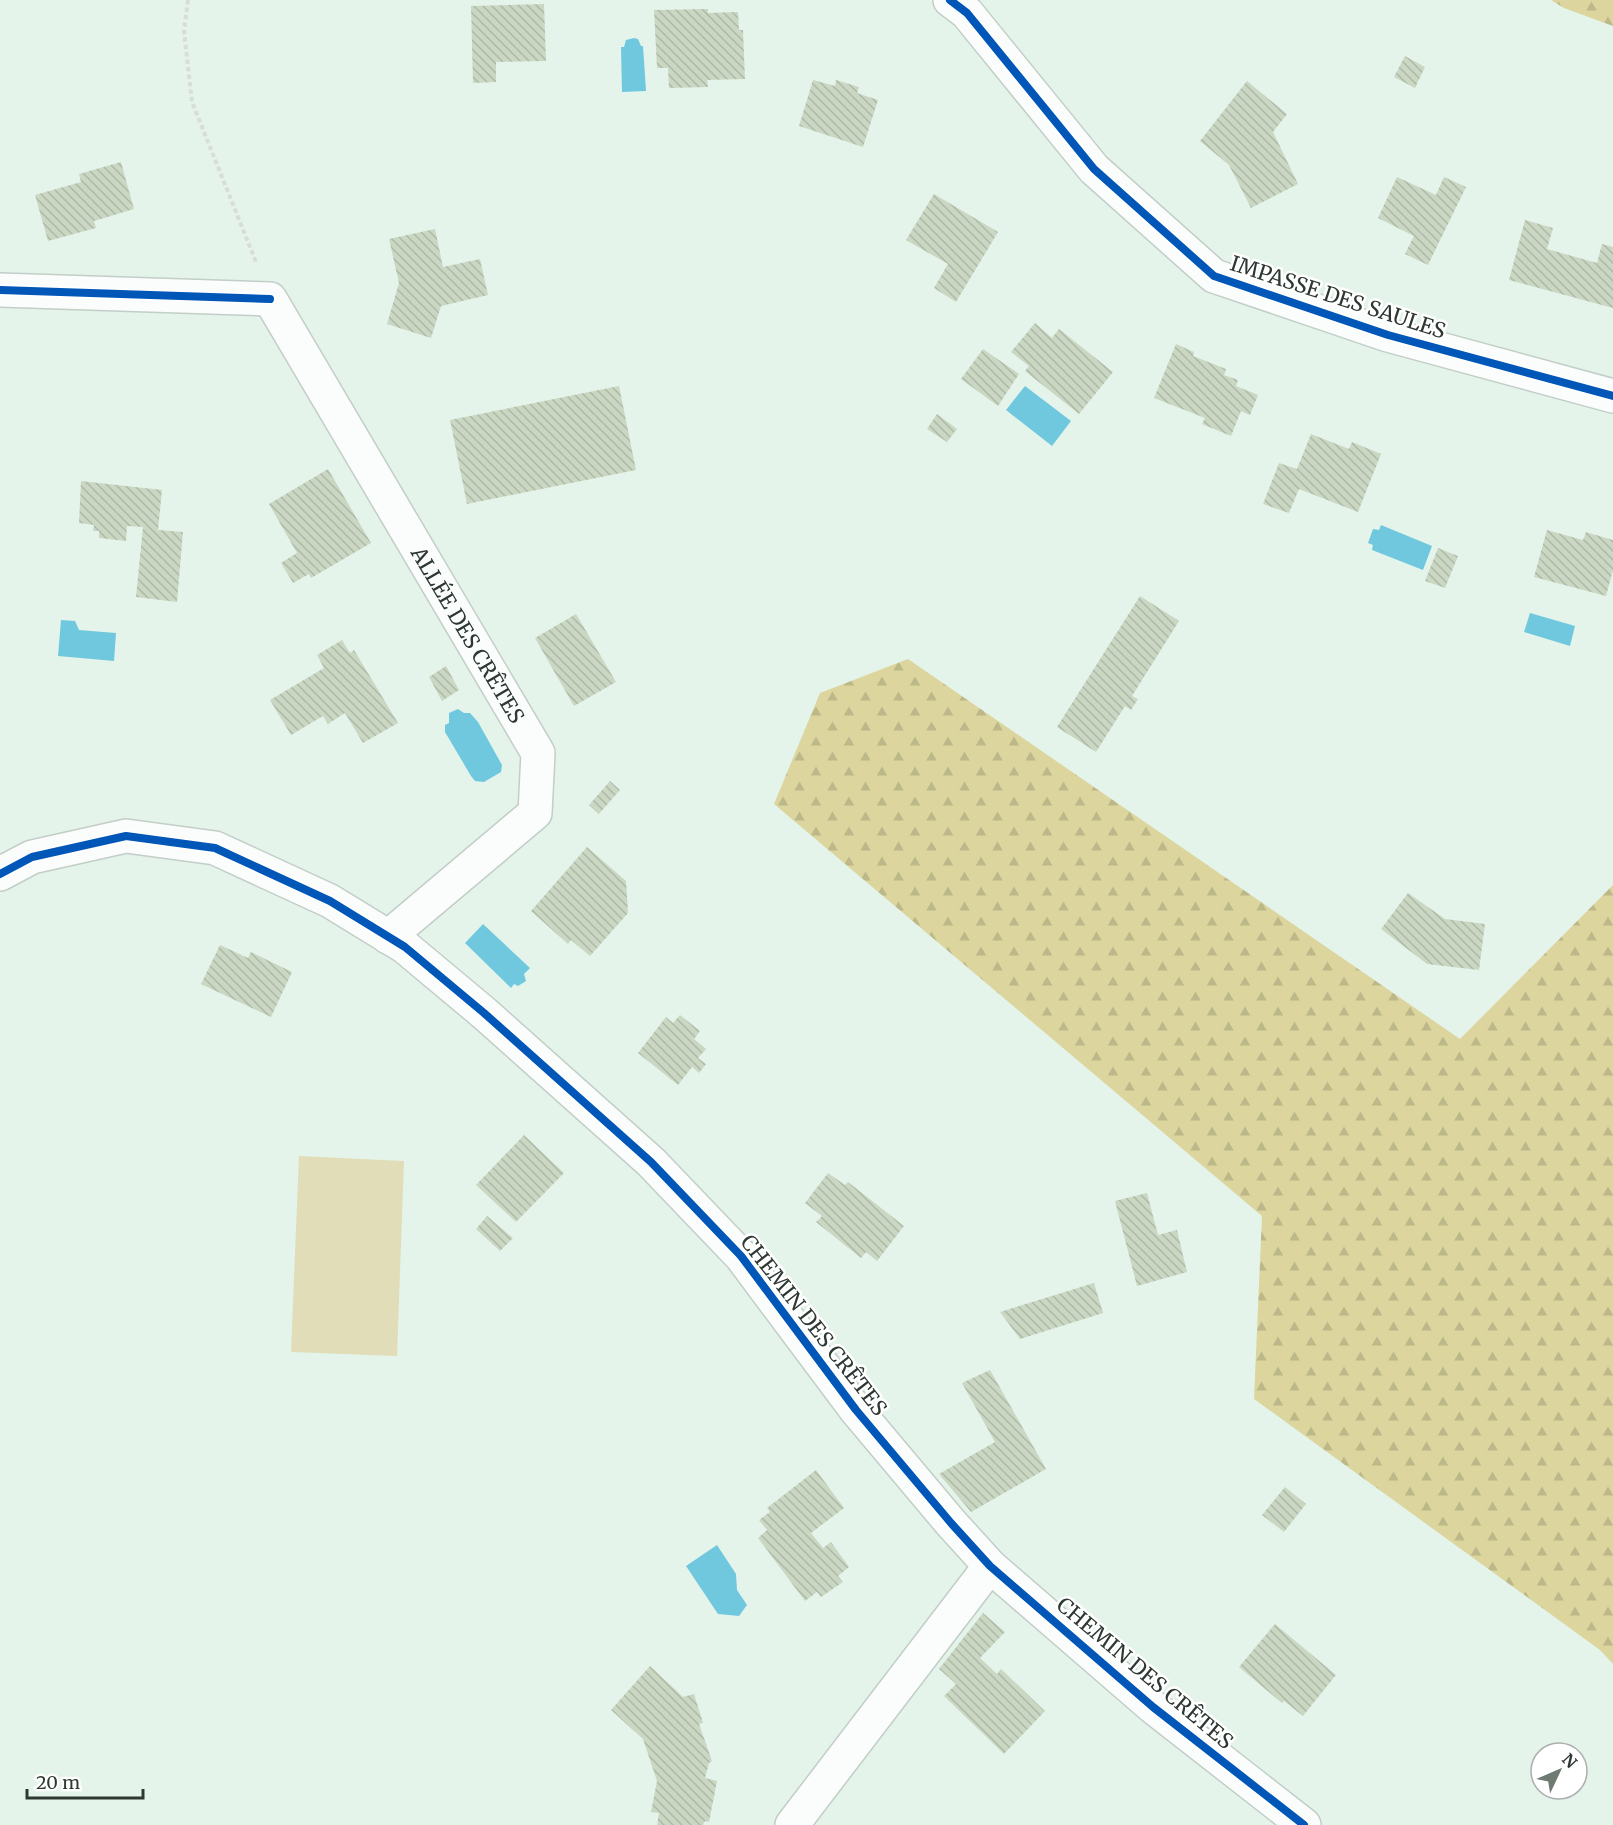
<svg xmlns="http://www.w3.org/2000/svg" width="1613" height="1825" font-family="Merriweather,serif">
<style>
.forest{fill:url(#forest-firs)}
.pitch{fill:#e0ddb8}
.water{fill:#70c8df}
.building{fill:url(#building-back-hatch)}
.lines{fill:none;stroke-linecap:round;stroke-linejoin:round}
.minor-casing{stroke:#c2cec7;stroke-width:36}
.path{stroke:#d8dcda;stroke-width:4;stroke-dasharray:4.5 3;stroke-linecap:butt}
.minor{stroke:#fbfdfc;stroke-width:33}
.cycleway-casing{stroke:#fff;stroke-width:11}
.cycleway{stroke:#0057b8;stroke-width:8}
.labels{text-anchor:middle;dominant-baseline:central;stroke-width:5;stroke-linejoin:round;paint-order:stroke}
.street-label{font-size:21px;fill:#2e3832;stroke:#fff}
</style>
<defs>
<pattern id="forest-firs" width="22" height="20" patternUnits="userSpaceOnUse" patternTransform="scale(1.5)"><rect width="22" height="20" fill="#dcd59e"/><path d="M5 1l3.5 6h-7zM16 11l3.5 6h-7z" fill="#bdb889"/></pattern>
<pattern id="building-back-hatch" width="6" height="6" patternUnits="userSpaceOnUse" patternTransform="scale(1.5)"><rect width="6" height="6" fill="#cad7c2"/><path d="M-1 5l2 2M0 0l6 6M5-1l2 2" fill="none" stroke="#aeb9a7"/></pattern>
</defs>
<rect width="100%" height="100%" fill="#e4f4ea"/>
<!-- forest -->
<path class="forest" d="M 1551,0 L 1613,0 L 1613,26 L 1564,8 Z
M 908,659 L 1460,1039 L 1613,885 L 1613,1664 L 1600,1650 L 1254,1399 L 1262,1216 L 774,804 L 820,693 Z"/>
<!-- pitch -->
<path class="pitch" d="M 299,1156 L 404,1161 L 397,1356 L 291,1352 Z"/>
<!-- water -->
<path class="water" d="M 634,38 L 638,39 L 641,46 L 643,46 L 646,91 L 622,92 L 621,47 L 624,47 L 626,40 Z
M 1025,386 L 1071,421 L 1052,446 L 1006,410 Z
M 1381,525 L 1432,546 L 1423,570 L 1372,550 L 1373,545 L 1368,543 L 1373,529 L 1379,530 Z
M 1530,613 L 1575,626 L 1570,646 L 1524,632 Z
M 61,620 L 75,621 L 79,630 L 116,633 L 114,661 L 58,656 Z
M 458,709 L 464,713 L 470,713 L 478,722 L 502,765 L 501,772 L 484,782 L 475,781 L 471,776 L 445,732 L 445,725 L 449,723 L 449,713 Z
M 483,924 L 530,968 L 524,974 L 526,981 L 518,986 L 514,984 L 511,988 L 465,943 Z
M 717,1545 L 736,1574 L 737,1590 L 747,1605 L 739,1616 L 718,1614 L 686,1566 Z"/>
<!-- building -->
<path class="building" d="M 544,4 L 546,61 L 496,62 L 496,82 L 473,83 L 471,6 Z
M 708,9 L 708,13 L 738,12 L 739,30 L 743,30 L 745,79 L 707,80 L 708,87 L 669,88 L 668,68 L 657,68 L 654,10 Z
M 1405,56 L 1425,67 L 1415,88 L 1394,77 Z
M 813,80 L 835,86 L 836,80 L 859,87 L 857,93 L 878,100 L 863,147 L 799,126 Z
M 1247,81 L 1287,114 L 1273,132 L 1298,184 L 1251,208 L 1229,165 L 1200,141 Z
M 121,162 L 134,209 L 94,221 L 96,228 L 48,241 L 35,195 L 81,182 L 79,174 Z
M 1397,177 L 1436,195 L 1444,177 L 1466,187 L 1428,265 L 1405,254 L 1414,236 L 1378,218 Z
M 934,194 L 998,232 L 956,302 L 934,288 L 948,264 L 906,240 Z
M 1525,220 L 1553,228 L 1547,249 L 1597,263 L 1602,244 L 1613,247 L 1613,308 L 1509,280 Z
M 435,229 L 443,267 L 480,259 L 488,295 L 441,306 L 431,338 L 387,324 L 399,283 L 389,239 Z
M 1035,323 L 1052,338 L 1059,329 L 1113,372 L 1079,414 L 1025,371 L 1029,366 L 1011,352 Z
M 1176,344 L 1194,352 L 1193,356 L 1226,369 L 1224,375 L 1238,380 L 1236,386 L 1258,395 L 1250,415 L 1241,411 L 1231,436 L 1202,424 L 1205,418 L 1154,398 Z
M 983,349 L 1019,374 L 998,406 L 961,379 Z
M 619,386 L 636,470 L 467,504 L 450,420 Z
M 937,414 L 957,429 L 947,442 L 927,429 Z
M 1311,434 L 1349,449 L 1352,442 L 1381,454 L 1358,512 L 1299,489 L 1289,513 L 1263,504 L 1279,463 L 1297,469 Z
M 328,469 L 371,543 L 311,578 L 309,574 L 293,583 L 281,563 L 297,553 L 269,504 Z
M 81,481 L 162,490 L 158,530 L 183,532 L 177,602 L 136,597 L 143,527 L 127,526 L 126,541 L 99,538 L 99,531 L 93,531 L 94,525 L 79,523 Z
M 1547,530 L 1583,540 L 1586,532 L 1613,540 L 1613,570 L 1606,596 L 1534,577 Z
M 1438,548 L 1458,556 L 1445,588 L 1425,581 Z
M 1140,596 L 1179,621 L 1132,696 L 1138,699 L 1131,710 L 1125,706 L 1096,752 L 1057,727 Z
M 576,614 L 616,682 L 574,706 L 535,638 Z
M 342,640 L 350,653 L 354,650 L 398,723 L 363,743 L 345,713 L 328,724 L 323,716 L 291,735 L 270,700 L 324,668 L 317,655 Z
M 446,666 L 459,690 L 442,701 L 429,677 Z
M 610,781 L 620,790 L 599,814 L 589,805 Z
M 587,847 L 626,881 L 628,913 L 590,956 L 571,940 L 568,944 L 531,911 Z
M 1408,893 L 1445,919 L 1485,924 L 1479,970 L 1427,964 L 1381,929 Z
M 220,945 L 248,958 L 251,952 L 292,972 L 271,1017 L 201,984 Z
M 680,1015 L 700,1031 L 694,1039 L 706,1049 L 698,1058 L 706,1064 L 699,1073 L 692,1067 L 678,1085 L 638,1053 L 666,1017 L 673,1023 Z
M 524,1135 L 564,1173 L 516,1222 L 476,1185 Z
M 828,1173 L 845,1185 L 848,1182 L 904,1226 L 877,1261 L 866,1252 L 861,1258 L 816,1222 L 822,1216 L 805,1203 Z
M 1147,1193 L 1158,1235 L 1177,1230 L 1187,1272 L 1137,1286 L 1115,1201 Z
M 487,1216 L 513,1238 L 500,1251 L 476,1229 Z
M 1094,1283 L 1103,1313 L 1020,1339 L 1000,1312 Z
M 990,1370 L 1046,1469 L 971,1512 L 939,1474 L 995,1442 L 962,1383 Z
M 816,1470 L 844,1508 L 811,1533 L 823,1548 L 831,1542 L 849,1567 L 838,1576 L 843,1582 L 821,1597 L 817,1592 L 805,1601 L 758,1538 L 767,1530 L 759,1520 L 770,1512 L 767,1508 Z
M 1285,1487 L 1306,1504 L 1284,1532 L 1262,1515 Z
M 983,1613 L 1005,1632 L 980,1658 L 997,1674 L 1001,1669 L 1045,1711 L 1004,1754 L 944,1696 L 956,1684 L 939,1669 Z
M 1275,1624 L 1336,1675 L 1303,1716 L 1284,1701 L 1282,1703 L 1239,1667 Z
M 650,1666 L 683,1697 L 694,1694 L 703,1723 L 699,1724 L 712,1761 L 709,1763 L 705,1778 L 717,1781 L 709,1822 L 705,1821 L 703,1825 L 657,1825 L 659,1813 L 651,1812 L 657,1781 L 643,1739 L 611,1710 Z"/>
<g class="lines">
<!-- minor casing -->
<g class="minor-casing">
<g id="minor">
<path d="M 950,0 L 967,13 L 1094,169 L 1214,276 L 1388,335 L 1613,396"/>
<path id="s1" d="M 0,290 L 270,299 L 538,753 L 535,813 L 388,937"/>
<path d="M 0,874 L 32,857 L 126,836 L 215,848 L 330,901 L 405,947 L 484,1013 L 651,1162 L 741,1256 L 856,1410 L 951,1523 L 990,1566 L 1153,1707 L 1304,1825"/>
<path d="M 792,1825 L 990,1566"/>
</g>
</g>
<!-- path -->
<path class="path" d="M 188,0 L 184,31 L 192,102 L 256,262"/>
<!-- minor -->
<use href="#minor" class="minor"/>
<!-- cycleway casing -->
<g class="cycleway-casing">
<path id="cycleway" d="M 950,0 L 967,13 L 1094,169 L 1214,276 L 1388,335 L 1613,396
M 0,290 L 270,299
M 0,874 L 32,857 L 126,836 L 215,848 L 330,901 L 405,947 L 484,1013 L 651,1162 L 741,1256 L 856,1410 L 951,1523 L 990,1566 L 1153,1707 L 1304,1825"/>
</g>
<!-- cycleway -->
<use href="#cycleway" class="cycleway"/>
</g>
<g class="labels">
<!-- street labels -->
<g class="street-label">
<text transform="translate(1338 297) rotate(18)">IMPASSE DES SAULES</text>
<text stroke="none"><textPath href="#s1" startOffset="660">ALLÉE DES CRÊTES</textPath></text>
<text transform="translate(814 1325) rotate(52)">CHEMIN DES CRÊTES</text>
<text transform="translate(1145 1673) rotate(40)">CHEMIN DES CRÊTES</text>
</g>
</g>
<!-- north arrow -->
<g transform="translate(1559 1771) rotate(46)"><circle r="28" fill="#ffffff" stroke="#abafad" stroke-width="1.5"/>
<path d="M0-4.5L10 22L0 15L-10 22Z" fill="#6e7a72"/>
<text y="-9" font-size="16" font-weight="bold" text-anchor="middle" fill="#2e3832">N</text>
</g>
<!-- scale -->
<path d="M27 1789v9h116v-9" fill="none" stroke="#2e3832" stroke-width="3"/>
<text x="36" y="1789" font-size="18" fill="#2e3832" stroke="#ffffff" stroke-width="4.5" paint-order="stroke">20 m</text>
</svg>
